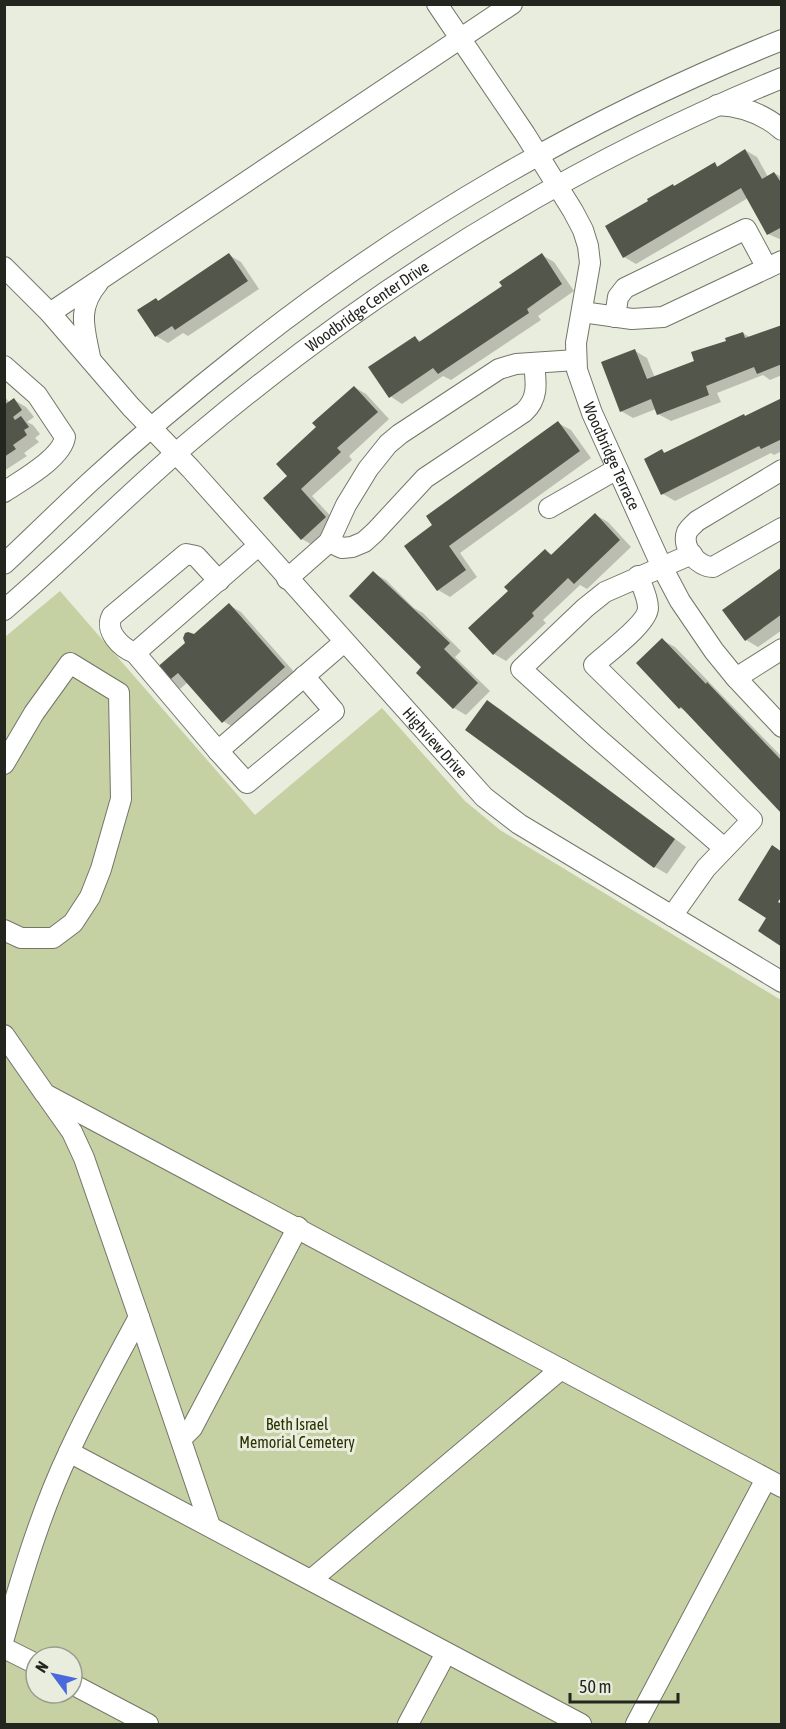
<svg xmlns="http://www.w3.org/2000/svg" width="786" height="1729" font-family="'Asap Condensed',sans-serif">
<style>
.green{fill:#c5d0a3;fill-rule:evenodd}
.shadow{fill:#0003}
.building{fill:#53564a}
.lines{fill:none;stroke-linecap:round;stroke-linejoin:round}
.minor-casing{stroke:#727668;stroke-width:22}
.minor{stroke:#fff;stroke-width:20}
.labels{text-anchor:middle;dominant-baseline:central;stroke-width:6;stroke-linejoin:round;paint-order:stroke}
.street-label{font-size:16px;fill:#23251f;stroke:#e9eddd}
.park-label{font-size:16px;fill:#2b3202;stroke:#e9eddd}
</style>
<rect width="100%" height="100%" fill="#e9eddd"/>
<!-- green -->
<path class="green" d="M 60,591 L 255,815 L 382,708 L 465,801 L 500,830 L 781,1000 L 782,1724 L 5,1724 L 5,637 ZM 36,1657 L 72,1657 L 72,1693 L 36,1693 Z"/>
<!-- shadow -->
<path class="shadow" d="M 745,150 L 757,157 L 768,177 L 774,173 L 782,177 L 782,240 L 768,234 L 748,198 L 636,264 L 624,257 L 607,227 L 715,164 L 719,167 Z
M 229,255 L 241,262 L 259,289 L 188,336 L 183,333 L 168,343 L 156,336 L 156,299 L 160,302 Z
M 542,255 L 554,262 L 574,291 L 538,316 L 541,320 L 451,380 L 443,376 L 402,404 L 390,396 L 415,338 L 422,342 L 504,287 Z
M 782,326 L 782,375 L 770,380 L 763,375 L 717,393 L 721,402 L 671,421 L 658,414 L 656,409 L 633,418 L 621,411 L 635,351 L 647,358 L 655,378 L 696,362 L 743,333 L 751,338 Z
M 354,387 L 366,394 L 389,419 L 349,456 L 352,460 L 312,496 L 338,524 L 314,546 L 302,539 L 289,476 L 318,427 Z
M 4,396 L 10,403 L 14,400 L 26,407 L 34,417 L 27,422 L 33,425 L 40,434 L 35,438 L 39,442 L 24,453 L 27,456 L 4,471 Z
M 782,398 L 782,451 L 774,455 L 771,453 L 675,501 L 663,494 L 662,451 L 667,454 Z
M 558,423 L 571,430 L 591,458 L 460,553 L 477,577 L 450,597 L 438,590 L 434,526 Z
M 596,515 L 608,522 L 631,547 L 587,589 L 580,585 L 543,620 L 546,623 L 506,661 L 494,654 L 510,591 L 545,551 L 553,555 Z
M 782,569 L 782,630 L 758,647 L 746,640 Z
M 373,573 L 386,580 L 414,608 L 423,613 L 461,651 L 455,657 L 490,691 L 466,715 L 454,708 L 423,667 Z
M 229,605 L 241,612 L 296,674 L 236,729 L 223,721 L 188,682 L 180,689 L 167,682 L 187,643 Z
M 662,640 L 675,647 L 782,757 L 782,811 L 687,712 L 680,708 Z
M 488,702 L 500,709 L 686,847 L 667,874 L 655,867 Z"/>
<!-- building -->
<path class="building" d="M 745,149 L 762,179 L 774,172 L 782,184 L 782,227 L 767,235 L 741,188 L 623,258 L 605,226 L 648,201 L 647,199 L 673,184 L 674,186 L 715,162 L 717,167 Z
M 229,253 L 248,281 L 175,330 L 172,326 L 155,337 L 137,310 L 156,298 L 158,301 Z
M 542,253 L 562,284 L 527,309 L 529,313 L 438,374 L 433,368 L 389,398 L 368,367 L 415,336 L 419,342 L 502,286 L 499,282 Z
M 782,325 L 782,364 L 757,374 L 754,367 L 706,386 L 709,395 L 657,415 L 651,399 L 620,412 L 601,362 L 635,349 L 647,379 L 694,361 L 691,352 L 726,341 L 725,338 L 743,332 L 745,338 Z
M 354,386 L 378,412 L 337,448 L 341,452 L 301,489 L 326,517 L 301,540 L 263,498 L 287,476 L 276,464 L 316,427 L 312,423 Z
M 14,398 L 22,410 L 13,417 L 15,420 L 21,416 L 29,427 L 24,430 L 27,435 L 13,445 L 16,449 L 4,457 L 4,405 Z
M 782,398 L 782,439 L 761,449 L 759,446 L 661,495 L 644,459 L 662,449 L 664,453 L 744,414 L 745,416 Z
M 558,421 L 580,451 L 449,546 L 466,570 L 437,591 L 404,546 L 432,525 L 426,516 Z
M 595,513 L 620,540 L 574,584 L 568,578 L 532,613 L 534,616 L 493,655 L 468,628 L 508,591 L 504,587 L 545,549 L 551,555 Z
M 782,567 L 782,614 L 745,641 L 722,610 Z
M 373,571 L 450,643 L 444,649 L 478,683 L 453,709 L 416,673 L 421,667 L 349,596 Z
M 229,603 L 285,667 L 222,723 L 178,673 L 166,683 L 154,670 L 185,643 L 183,638 L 185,633 L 188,632 L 194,634 Z
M 662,638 L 706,684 L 707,682 L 782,761 L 782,814 L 681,707 L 679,709 L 636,663 Z
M 487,700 L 675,839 L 654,868 L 465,730 Z
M 772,845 L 782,852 L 782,896 L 778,902 L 782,904 L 782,947 L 758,931 L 766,918 L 738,900 Z"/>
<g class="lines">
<!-- minor casing -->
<g class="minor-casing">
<g id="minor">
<path id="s1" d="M 437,4 L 525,134 L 573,211 L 583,230 L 588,246 L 590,263 L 576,343 L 577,370 L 592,413 L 662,567 L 680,601 L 714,651 L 736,678 L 782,727"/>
<path d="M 717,105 C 741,106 764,114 782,130"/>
<path id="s2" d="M 4,267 L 50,313 L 131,407 L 190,468 L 484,797 L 519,824 L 782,982"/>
<path d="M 582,312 L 632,319 L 663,317 L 782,261"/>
<path d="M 50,313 L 512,4"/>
<path d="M 615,317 L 618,297 L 625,288 L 746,229 L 767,268"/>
<path d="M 90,357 C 84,327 77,308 98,283"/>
<path d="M 4,366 L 37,395 L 65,437 C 62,458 22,480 4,492"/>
<path d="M 782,470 L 697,521 C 693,525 689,528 687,532 C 681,548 698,567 713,567 L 782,528"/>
<path d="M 549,508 L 617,469"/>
<path d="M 329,542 L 342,548 L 352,547 L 364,542 L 375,532 L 425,478 L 524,412 C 539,398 536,382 534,364"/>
<path d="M 258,546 L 135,653 L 218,751 L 344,642"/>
<path d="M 692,554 L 605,592 L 585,608 L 521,669 L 596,737 L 724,848"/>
<path d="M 4,564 C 33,537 61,509 90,482 C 139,437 190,394 242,353 C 404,224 588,117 782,40"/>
<path d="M 638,576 C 642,586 648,597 648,608 C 648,623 606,654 594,665 L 752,820 L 706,868 L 672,916"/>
<path d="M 287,579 L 329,542 L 346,505 L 368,469 L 388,444 L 400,434 L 499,369 L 516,364 L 576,360"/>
<path id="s3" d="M 4,610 C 70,554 129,492 195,437 C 371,289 568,165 782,78"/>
<path d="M 135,653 C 121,648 104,631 112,616 L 186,554 L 196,556 L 219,581"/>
<path d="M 736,678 L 782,649"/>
<path d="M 218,751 L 247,783 L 334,711 L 304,676"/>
<path d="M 4,764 L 34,713 L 70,663 L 119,693 L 121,799 L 101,869 L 90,897 L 73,923 L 53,938 L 21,938 L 4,930"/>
<path d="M 4,1035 L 45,1094 L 782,1487"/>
<path d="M 139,1317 L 210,1526"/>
<path d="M 182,1438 L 192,1428 L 298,1227"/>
<path d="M 69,1452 L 581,1724"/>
<path d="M 311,1580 L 561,1369"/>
<path d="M 4,1638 C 22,1575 41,1511 69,1452 C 90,1406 115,1362 139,1317 L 84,1158 L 72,1132 L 48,1098"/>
<path d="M 4,1648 L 36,1664"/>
<path d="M 72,1684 L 148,1724"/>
<path d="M 408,1724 L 446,1653"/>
<path d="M 636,1724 L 766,1479"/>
</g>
</g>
<!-- minor -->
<use href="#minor" class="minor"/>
</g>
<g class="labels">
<!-- street labels -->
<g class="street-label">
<text stroke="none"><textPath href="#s3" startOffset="474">Woodbridge Center Drive</textPath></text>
<text stroke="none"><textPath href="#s1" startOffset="504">Woodbridge Terrace</textPath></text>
<text stroke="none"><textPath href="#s2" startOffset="642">Highview Drive</textPath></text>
</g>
<!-- park labels -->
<g class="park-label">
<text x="297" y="1424">Beth Israel<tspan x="297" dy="18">Memorial Cemetery</tspan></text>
</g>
</g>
<!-- border -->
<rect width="786" height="1729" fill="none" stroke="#23251f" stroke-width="12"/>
<!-- north arrow -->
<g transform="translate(54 1675) rotate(303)"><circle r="28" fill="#e9eddd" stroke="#9a9d91" stroke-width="1.5"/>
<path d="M0-4.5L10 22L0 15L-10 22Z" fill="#4a69dd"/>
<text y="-9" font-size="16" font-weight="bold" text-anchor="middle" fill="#23251f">N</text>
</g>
<!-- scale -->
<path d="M570 1693v9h108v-9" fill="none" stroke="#23251f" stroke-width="3"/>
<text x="579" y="1693" font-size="18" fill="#23251f" stroke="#e9eddd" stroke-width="4.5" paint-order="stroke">50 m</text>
</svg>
